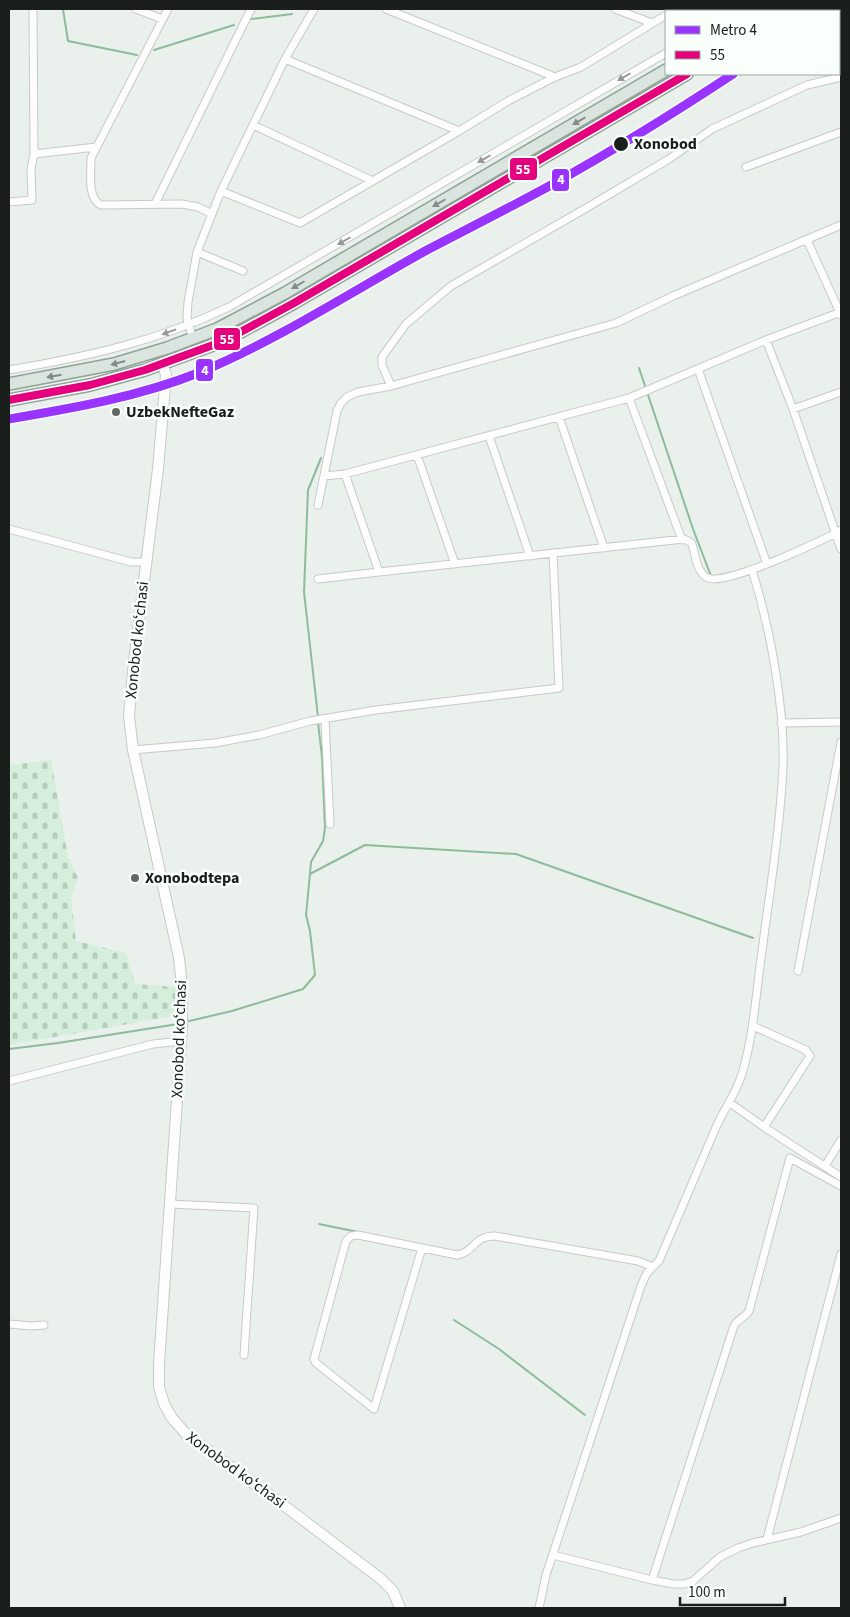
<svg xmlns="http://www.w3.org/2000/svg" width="850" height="1617" font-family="'Source Sans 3',sans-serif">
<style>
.cemetery{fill:url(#cemetery-stones)}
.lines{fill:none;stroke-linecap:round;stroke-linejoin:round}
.stream{stroke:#8cbc9c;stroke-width:2}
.street-casing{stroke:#c6cbc7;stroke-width:9}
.secondary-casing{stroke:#c6cbc7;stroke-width:12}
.primary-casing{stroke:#8fa397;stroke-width:14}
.street{stroke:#fcfdfc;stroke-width:7}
.secondary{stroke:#fcfdfc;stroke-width:10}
.primary{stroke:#dae5df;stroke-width:11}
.bus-1-casing{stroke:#f9fffb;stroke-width:11}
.bus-1{stroke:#e5007d;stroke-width:8}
.metro-1-casing{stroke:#f9fffb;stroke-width:12}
.metro-1{stroke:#93f;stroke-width:9}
.oneway{fill:#969997}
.oneway2{fill:#848c87}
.stop-dot{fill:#1a1f1c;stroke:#f9fffb;stroke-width:2}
.poi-dot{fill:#636864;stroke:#f9fffb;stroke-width:2}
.labels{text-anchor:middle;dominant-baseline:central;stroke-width:5;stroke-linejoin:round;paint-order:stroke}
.stop-label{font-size:16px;font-weight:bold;fill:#1a1f1c;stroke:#f9fffb;text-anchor:start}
.poi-label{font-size:16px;font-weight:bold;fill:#1a1f1c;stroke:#f9fffb;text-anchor:start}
.street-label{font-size:16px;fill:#1a1f1c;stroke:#f9fffb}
.line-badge{stroke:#f9fffb;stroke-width:2}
.badge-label{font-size:14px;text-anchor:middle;font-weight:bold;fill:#fff}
</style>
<defs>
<pattern id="cemetery-stones" width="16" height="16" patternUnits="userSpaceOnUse" patternTransform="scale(1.25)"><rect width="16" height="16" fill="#d5efdc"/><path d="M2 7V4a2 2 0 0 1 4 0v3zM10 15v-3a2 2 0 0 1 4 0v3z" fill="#b6ccbc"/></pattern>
</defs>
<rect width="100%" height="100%" fill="#eaf0eb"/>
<!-- cemetery -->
<path class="cemetery" d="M 51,760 L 68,857 L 78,878 L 71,898 L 76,941 L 126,953 L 135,984 L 176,987 L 174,1016 L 9,1045 L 9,765 Z"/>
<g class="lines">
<!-- stream -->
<path class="stream" d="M 63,9 L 68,41 L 137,55
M 251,19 L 292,14
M 154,50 L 234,25
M 639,368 L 693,529 L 711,576
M 318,717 L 304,592 L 308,490 L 321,458
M 310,874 L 311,862 L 323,841 L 325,828 L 322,757 L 318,722
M 185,1022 L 232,1011 L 303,989 L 315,975 L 310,931 L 306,915 L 310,874 L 365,845 L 516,854 L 753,938
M 9,1049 L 58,1043 L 178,1024
M 319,1224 L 358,1232
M 454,1320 L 499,1349 L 585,1415"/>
<!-- street casing -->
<g class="street-casing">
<path id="street" d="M 136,9 L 162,19
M 168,9 L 91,158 C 91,172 87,199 101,205 L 182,204 L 198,207 L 212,214
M 386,9 L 555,77
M 615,9 L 652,23
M 737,11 L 741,9
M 285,59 L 459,131
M 253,125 L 373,181
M 34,154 L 96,147
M 746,167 L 841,132
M 221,191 L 300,223 L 459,131 L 508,101 L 555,77 L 581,67 L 666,15
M 9,202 L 32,200 L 31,169 L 34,154 L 33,9
M 155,204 L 251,9
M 807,240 L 841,315
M 197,252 L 243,271
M 193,339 L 187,319 L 188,302 L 197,252 L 221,191 L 285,59 L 314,9
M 766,340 L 793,409 L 841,549
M 698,369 L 767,564
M 9,370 C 86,357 158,341 229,307 L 666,53
M 391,386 L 382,365 L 382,357 L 406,324 L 451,286 L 588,207 L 669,159 L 712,129 L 807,85 L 841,77
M 629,398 L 682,540
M 793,409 L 841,392
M 559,417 L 604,548
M 489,436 L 530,556
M 417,455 L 455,564
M 345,474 L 379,572 L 684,539 L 690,542 L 692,544 C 695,554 697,574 708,578 C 725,586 823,541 841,530
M 324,476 L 345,474 L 629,398 L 766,340 L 841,312
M 318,505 L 337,411 L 341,403 L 347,397 L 358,392 L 391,386 L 616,323 L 673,296 L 841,225
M 9,529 L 131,562 L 146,562
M 318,579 L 379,572
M 325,719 L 330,824
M 781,723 L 841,722
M 133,750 L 215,743 L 259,735 L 310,721 L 376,710 L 559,688 L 553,553
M 798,971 L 841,742
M 753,1026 L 806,1050 L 810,1056 L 764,1127
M 9,1081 L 153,1044 L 181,1041
M 730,1103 L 764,1127 L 841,1177
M 825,1166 L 841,1140
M 169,1204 L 254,1208 L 244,1355
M 422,1248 L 374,1409 L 316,1363 L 314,1359 L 346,1241 L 351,1236 L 358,1235 L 457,1255 C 475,1252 473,1236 495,1236 L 638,1261 L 653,1267
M 9,1324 L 31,1326 L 44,1325
M 767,1539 L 841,1254
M 553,1555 L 652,1580 L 673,1584 L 684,1584 L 693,1581 L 720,1557 L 738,1548 L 753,1543 L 801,1532 L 841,1518
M 652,1580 L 734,1326 C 737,1319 745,1318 749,1311 L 790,1158 L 841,1186
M 539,1608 L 546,1575 L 641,1286 L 647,1273 L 659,1261 C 679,1215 698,1170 717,1125 C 725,1108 736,1093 742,1074 C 754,1034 756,992 762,951 C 770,890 780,829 783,767 C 785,708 770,627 752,570"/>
</g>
<!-- secondary casing -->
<g class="secondary-casing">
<path id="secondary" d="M 163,365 L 166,375 L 158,469 L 134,661 L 129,716 L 133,750 L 179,958 L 182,986 L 182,1026 L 159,1364 L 159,1387 L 164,1404 L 172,1418 L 187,1435 L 290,1510 L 381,1579 L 393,1591 L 400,1608"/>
</g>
<!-- primary casing -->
<g class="primary-casing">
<path id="primary" d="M 764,11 L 768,9
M 790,11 L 794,9
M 9,384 L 114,364 L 167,348 L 217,329 L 285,293 L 666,70
M 9,400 L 90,385 L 145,370 L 224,341 L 294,303 L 687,74"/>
</g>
<!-- street -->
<use href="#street" class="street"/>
<!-- secondary -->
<use href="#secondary" class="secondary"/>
<!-- primary -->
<use href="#primary" class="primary"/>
<!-- bus-1 casing -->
<g class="bus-1-casing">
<path id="bus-1" d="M 9,400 L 90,385 L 145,370 L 224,341 L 294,303 L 687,74"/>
</g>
<!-- bus-1 -->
<use href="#bus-1" class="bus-1"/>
<!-- metro-1 casing -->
<g class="metro-1-casing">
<path id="metro-1" d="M 9,419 C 73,408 138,397 198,373 C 278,340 351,292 427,250 C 469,228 511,207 553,184 C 614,150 674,113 733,74"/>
</g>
<!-- metro-1 -->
<use href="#metro-1" class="metro-1"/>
</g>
<!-- one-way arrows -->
<defs><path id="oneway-solid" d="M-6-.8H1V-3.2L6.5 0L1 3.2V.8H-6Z" transform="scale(1.25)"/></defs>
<g class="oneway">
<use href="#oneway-solid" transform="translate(624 77) rotate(150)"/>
<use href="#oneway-solid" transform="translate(484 159) rotate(150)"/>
<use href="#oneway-solid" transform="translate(344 241) rotate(150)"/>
<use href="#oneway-solid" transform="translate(169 332) rotate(160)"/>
</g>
<g class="oneway2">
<use href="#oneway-solid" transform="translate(579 121) rotate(150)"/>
<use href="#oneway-solid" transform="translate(439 203) rotate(150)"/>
<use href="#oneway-solid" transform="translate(298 285) rotate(150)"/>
<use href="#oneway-solid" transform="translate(118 363) rotate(165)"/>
<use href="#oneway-solid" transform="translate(54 376) rotate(170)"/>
</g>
<!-- markers -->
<circle class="stop-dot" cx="621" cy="144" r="8"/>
<g class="poi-dot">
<circle cx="116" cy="412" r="5"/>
<circle cx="135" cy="878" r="5"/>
</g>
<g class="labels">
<!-- stop labels -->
<g class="stop-label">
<text x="634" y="144">Xonobod</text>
</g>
<!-- poi labels -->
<g class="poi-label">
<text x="126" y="412">UzbekNefteGaz</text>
<text x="145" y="878">Xonobodtepa</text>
</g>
<!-- street labels -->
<g class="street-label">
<text transform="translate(137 640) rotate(-84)">Xonobod koʻchasi</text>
<text transform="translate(179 1039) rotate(-88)">Xonobod koʻchasi</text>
<text transform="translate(236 1470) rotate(36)">Xonobod koʻchasi</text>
</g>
</g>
<g class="line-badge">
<rect x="509" y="157" width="29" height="24" rx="5" fill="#e5007d"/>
<rect x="551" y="168" width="19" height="24" rx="5" fill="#93f"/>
<rect x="213" y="327" width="28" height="24" rx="5" fill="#e5007d"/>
<rect x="195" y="358" width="19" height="24" rx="5" fill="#93f"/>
</g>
<g class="badge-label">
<text x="523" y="174">55</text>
<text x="561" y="184">4</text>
<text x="227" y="344">55</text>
<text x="205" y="375">4</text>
</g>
<!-- border -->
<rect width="850" height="1617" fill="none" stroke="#1a1f1c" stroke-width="20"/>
<!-- legend -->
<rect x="665" y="10" width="175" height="65" fill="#f9fffb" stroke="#a0a5a2"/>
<rect x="675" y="26" width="25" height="8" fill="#9933ff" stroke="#a0a5a2"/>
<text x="710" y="35" font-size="15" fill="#1a1f1c">Metro 4</text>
<rect x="675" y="51" width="25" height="8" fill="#e5007d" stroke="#a0a5a2"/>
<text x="710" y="60" font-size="15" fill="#1a1f1c">55</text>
<!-- scale -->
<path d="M680 1597v8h105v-8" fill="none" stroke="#1a1f1c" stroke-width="2.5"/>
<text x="688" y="1597" font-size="15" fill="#1a1f1c" stroke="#f9fffb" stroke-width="4" paint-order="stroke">100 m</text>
</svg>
